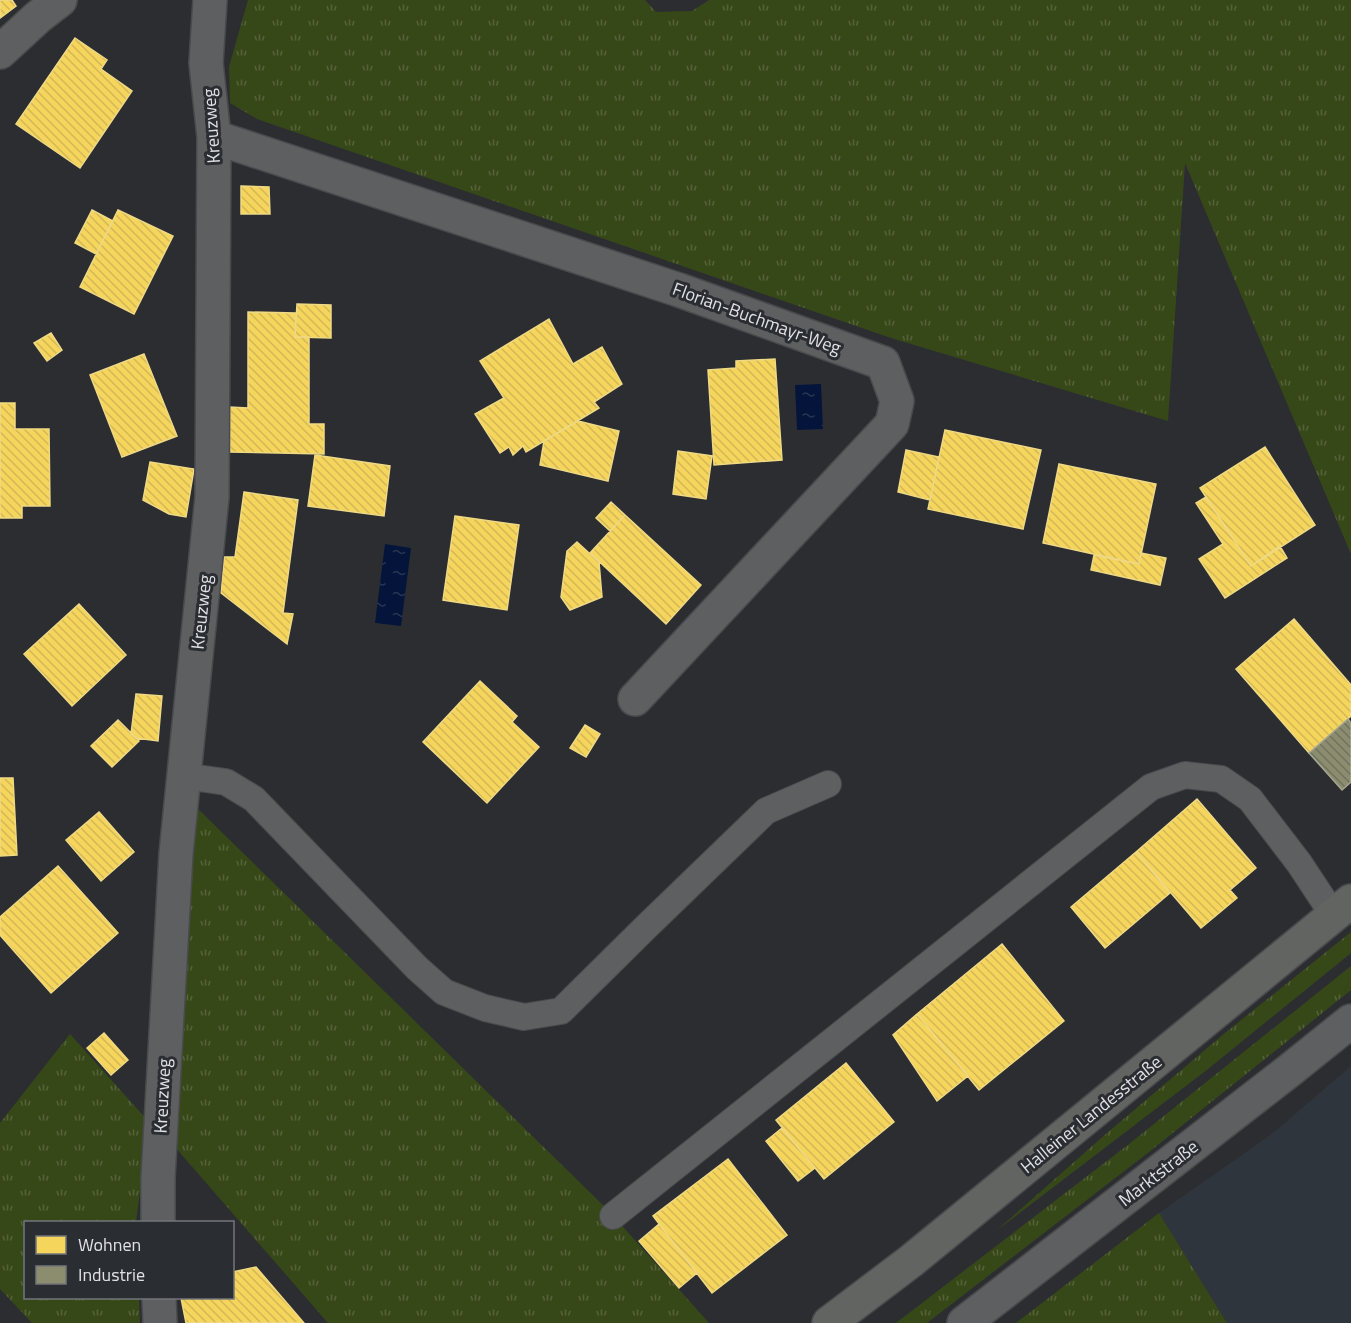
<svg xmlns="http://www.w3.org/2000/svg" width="1351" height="1323" font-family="'Titillium Web',sans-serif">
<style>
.built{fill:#2f353d}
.grass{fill:url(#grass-tufts)}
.water{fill:url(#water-ripples)}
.homes{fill:url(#homes-back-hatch);stroke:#efd985;stroke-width:1.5}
.industry{fill:url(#industry-back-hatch);stroke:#a5a691;stroke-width:1.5}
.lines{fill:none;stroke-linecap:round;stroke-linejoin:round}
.service-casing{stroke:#494a4d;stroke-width:28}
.minor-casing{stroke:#494a4d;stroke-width:36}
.secondary-casing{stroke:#494a4d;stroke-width:36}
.service{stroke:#5e5f60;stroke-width:26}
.minor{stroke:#5e5f60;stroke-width:33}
.secondary{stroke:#616461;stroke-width:33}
.labels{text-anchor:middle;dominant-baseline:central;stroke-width:6;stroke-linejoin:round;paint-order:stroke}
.street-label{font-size:18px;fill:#e0e1e4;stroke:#2a2d31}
</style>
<defs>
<pattern id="grass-tufts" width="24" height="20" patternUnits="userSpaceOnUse" patternTransform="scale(1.5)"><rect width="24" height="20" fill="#374818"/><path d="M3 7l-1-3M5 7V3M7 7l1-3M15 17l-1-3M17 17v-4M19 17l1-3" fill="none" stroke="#546239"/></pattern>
<pattern id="water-ripples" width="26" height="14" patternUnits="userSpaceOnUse" patternTransform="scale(1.5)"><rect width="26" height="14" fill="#04143a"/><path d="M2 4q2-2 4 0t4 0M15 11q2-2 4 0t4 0" fill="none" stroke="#283656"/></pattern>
<pattern id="homes-back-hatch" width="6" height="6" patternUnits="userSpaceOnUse" patternTransform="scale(1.5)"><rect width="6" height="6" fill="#f6d55c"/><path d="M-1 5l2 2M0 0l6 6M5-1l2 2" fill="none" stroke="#d2b857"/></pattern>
<pattern id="industry-back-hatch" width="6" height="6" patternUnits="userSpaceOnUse" patternTransform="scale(1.5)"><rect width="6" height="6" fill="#8c8c6e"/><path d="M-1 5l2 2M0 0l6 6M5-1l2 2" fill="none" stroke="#72735f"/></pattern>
</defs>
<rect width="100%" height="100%" fill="#2b2d30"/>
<!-- built -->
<path class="built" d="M 1351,1066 L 1351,1323 L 1227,1323 L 1159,1213 L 1273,1133 Z"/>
<!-- grass -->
<path class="grass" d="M 248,0 L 645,0 L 656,12 L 692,11 L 709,0 L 1351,0 L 1351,554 L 1185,163 L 1168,421 L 891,338 L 257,119 L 230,103 L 229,67 Z
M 195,806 L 608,1210 L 709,1323 L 328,1323 L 175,1147 Z
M 1351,932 L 1351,953 L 1208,1069 L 996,1231 L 1107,1133 L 1225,1033 Z
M 1351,966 L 1351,990 L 1149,1152 L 927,1323 L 896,1323 L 1129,1144 Z
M 70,1034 L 149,1122 L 136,1222 L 26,1222 L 26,1298 L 139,1298 L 140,1323 L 32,1323 L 0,1289 L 0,1123 Z
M 1159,1213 L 1227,1323 L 1016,1323 Z"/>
<!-- water -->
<path class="water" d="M 821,384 L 823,429 L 797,430 L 795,385 Z
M 385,544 L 411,548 L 401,626 L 375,623 Z"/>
<!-- homes -->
<path class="homes" d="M 0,0 L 12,0 L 16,6 L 0,18 Z
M 75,38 L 107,60 L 101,69 L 132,91 L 80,168 L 16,124 Z
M 241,186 L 269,187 L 270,214 L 241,214 Z
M 92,210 L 113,221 L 96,254 L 75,243 Z
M 118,210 L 173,236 L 134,314 L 80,287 Z
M 297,304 L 331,305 L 331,338 L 295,337 Z
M 248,312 L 296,313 L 295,337 L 309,337 L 309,424 L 324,424 L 324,454 L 230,452 L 230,407 L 248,408 Z
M 549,319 L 573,364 L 602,347 L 622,384 L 594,402 L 599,408 L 526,452 L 523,446 L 513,455 L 509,447 L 500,453 L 475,414 L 504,398 L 480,361 Z
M 51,333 L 62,350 L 47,361 L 34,343 Z
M 144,354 L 177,436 L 122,457 L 90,375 Z
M 775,359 L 782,460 L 714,465 L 708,370 L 736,368 L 736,361 Z
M 0,403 L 15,403 L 15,429 L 49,429 L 50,506 L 22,506 L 22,518 L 0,518 Z
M 578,421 L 619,431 L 608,481 L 540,465 L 544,441 Z
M 945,430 L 1041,450 L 1023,529 L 928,509 Z
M 1265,447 L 1315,525 L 1251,566 L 1200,488 Z
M 906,450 L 939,457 L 930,500 L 898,492 Z
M 678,451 L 712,456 L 706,499 L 673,494 Z
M 315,455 L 390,466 L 384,516 L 308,506 Z
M 150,462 L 194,469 L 186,517 L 169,514 L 143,500 Z
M 1059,464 L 1156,484 L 1139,564 L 1043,543 Z
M 244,492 L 298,500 L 283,613 L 293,614 L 287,644 L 221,593 L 224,557 L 235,557 Z
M 1206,497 L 1251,566 L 1280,546 L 1287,558 L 1225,598 L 1199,559 L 1223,544 L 1196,503 Z
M 611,502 L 625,515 L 610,531 L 596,518 Z
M 625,515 L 701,585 L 666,624 L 590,553 Z
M 455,516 L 519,525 L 507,610 L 443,600 Z
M 577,542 L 599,562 L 602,597 L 570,610 L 561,597 L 567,551 Z
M 1141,553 L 1166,558 L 1160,585 L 1091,570 L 1094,555 L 1139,564 Z
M 79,604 L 126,655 L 72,706 L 24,654 Z
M 1294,619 L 1351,685 L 1351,716 L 1309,753 L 1236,669 Z
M 480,681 L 517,716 L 512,722 L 539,747 L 487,803 L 423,742 Z
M 136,694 L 162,696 L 158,741 L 136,738 L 131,734 Z
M 118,720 L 139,741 L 112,767 L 91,746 Z
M 585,725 L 600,734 L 586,757 L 570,748 Z
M 0,778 L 13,778 L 17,855 L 0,856 Z
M 1197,799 L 1256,868 L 1230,890 L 1237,898 L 1201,928 L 1136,852 Z
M 99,812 L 134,852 L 101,881 L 66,840 Z
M 1136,852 L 1170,893 L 1105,948 L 1071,907 Z
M 58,866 L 118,933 L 51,993 L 0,935 L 0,917 Z
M 1002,944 L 1064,1021 L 979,1090 L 917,1014 Z
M 917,1014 L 968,1076 L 937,1101 L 893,1035 Z
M 104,1033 L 128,1060 L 111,1075 L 87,1048 Z
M 846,1063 L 894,1122 L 824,1179 L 776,1120 Z
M 782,1128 L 815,1168 L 798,1181 L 766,1141 Z
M 728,1159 L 787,1235 L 712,1293 L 653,1216 Z
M 659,1224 L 697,1273 L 679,1288 L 639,1241 Z
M 256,1267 L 304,1323 L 186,1323 L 181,1298 L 232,1298 L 232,1272 Z"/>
<!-- industry -->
<path class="industry" d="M 1348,719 L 1351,723 L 1351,782 L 1342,790 L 1309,753 Z"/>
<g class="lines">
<!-- service casing -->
<g class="service-casing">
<path id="service" d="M 184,776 L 226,782 L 254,799 L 417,968 L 444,992 L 485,1008 L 524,1017 L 561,1011 L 646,927 L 766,811 L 828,784
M 613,1216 L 1151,787 L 1185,775 L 1221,779 L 1250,799 L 1299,863 L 1334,916"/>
</g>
<!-- minor casing -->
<g class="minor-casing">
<path id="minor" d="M 0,52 L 38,17 L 60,0
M 214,137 L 679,290 L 883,363 L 897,401 L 892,424 L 635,699
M 158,1222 L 158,1178 L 176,854 L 212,497 L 214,137 L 206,63 L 210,0
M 159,1298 L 160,1323
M 964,1323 L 1290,1070 L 1351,1021"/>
</g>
<!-- secondary casing -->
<g class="secondary-casing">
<path id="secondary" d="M 829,1323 L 911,1261 L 1351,901"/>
</g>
<!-- service -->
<use href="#service" class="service"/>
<!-- minor -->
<use href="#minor" class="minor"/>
<!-- secondary -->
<use href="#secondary" class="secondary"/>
</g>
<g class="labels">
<!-- street labels -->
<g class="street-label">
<text transform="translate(211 126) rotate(-94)">Kreuzweg</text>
<text transform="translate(757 318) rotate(20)">Florian-Buchmayr-Weg</text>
<text transform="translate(201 612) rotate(-84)">Kreuzweg</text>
<text transform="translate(162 1096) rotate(-87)">Kreuzweg</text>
<text transform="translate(1091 1114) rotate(-39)">Halleiner Landesstraße</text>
<text transform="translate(1158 1173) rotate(-38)">Marktstraße</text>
</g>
</g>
<!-- legend -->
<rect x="24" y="1221" width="210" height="78" fill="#2a2d31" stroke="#737579" stroke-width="1.5"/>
<rect x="36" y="1236" width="30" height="18" fill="#f6d55c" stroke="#737579" stroke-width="1.5"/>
<text x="78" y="1251" font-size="18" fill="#e0e1e4">Wohnen</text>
<rect x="36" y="1266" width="30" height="18" fill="#8c8c6e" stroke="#737579" stroke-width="1.5"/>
<text x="78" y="1281" font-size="18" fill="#e0e1e4">Industrie</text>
</svg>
